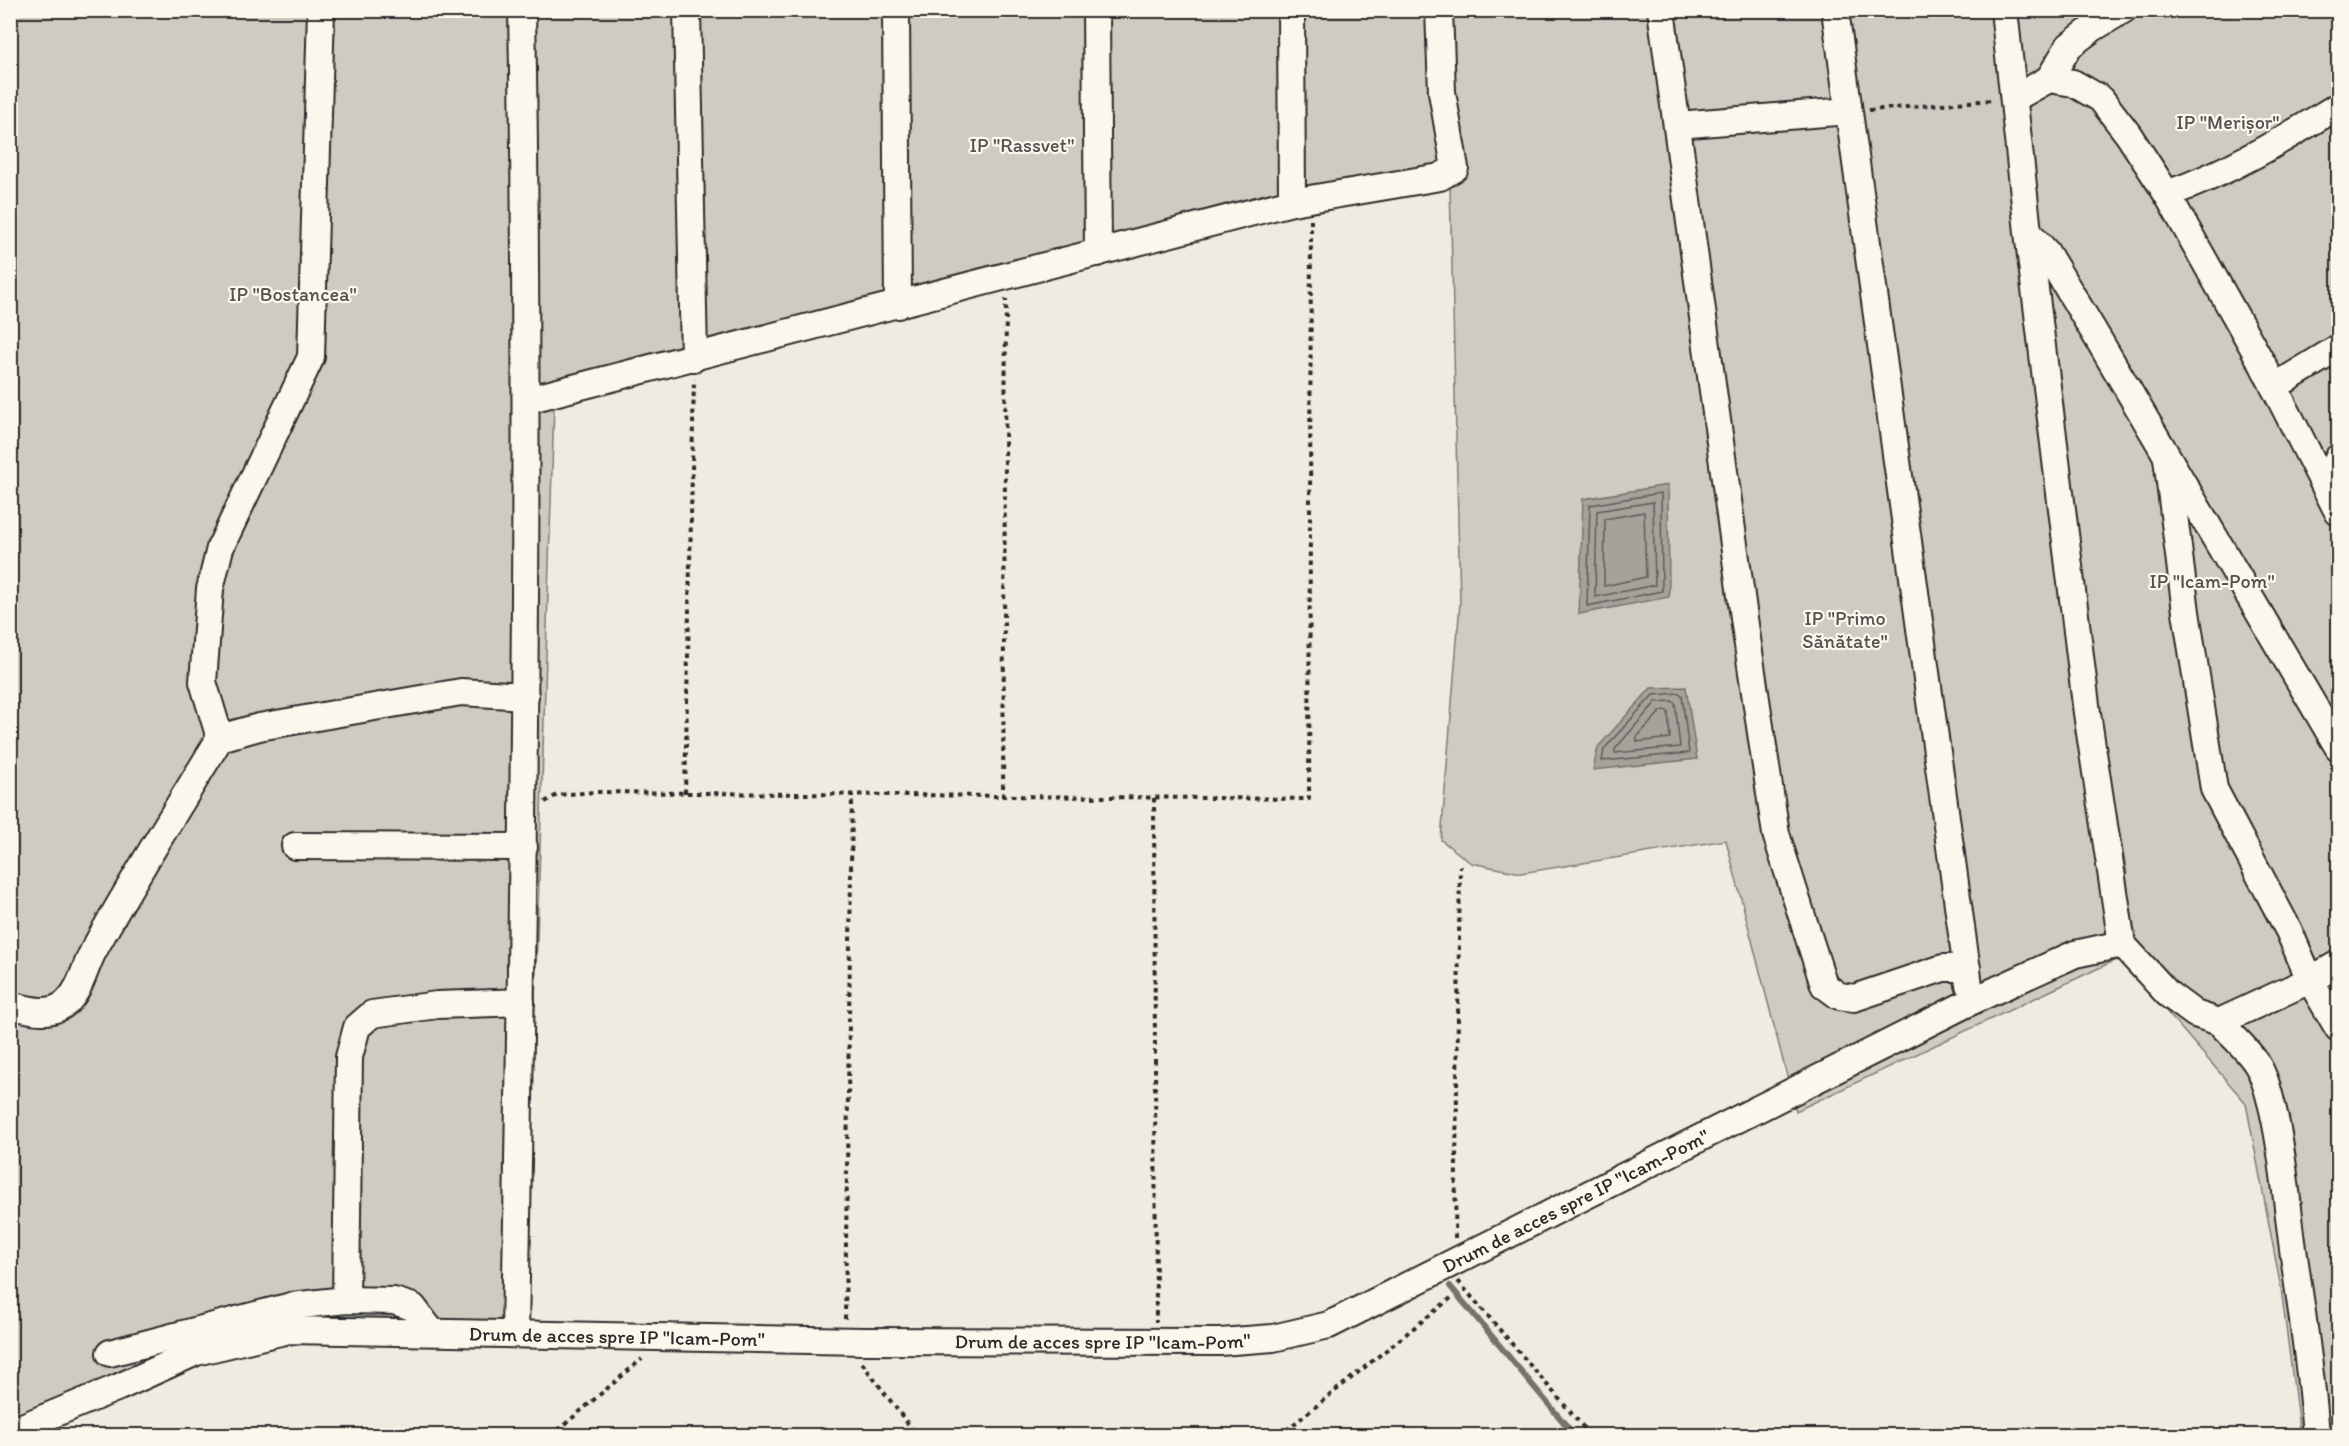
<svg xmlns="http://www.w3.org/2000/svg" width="2349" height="1446" font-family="Itim,sans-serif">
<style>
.green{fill:#cecbc2;stroke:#7c7b76;stroke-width:1.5;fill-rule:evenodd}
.water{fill:#a4a29a;stroke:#74726e;stroke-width:1.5}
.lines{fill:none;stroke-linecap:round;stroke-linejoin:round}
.shore{stroke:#5b5b57;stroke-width:1.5}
.stream{stroke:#74726e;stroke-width:6}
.minor-casing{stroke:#2b2b2b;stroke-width:30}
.path{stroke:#2b2b2b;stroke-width:4;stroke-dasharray:4.5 4.5;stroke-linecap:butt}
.minor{stroke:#fbf7ec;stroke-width:26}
.labels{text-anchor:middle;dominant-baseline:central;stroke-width:4.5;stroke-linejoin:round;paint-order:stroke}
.park-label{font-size:20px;fill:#545351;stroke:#fbf7ec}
.street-label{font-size:20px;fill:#2b2b2b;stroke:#fbf7ec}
</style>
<rect width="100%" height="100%" fill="#eeebe0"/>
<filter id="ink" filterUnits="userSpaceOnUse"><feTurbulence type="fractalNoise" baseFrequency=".0167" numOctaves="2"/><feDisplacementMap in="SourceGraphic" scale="12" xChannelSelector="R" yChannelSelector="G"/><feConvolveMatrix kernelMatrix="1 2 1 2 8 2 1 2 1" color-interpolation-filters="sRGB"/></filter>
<g filter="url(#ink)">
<!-- green -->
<path class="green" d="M 10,11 L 2338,11 L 2338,1435 L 2300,1435 L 2281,1288 L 2246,1103 L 2120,958 L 1796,1111 L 1726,840 L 1521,873 L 1471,863 L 1441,840 L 1460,603 L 1450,184 L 1301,208 L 885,321 L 554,406 L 524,1348 L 316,1343 L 229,1351 L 38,1435 L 11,1435 ZM 2022,77 L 2106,762 L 2127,874 L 2104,762 Z"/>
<!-- water -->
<path class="water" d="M 1668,485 L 1669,597 L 1579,614 L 1583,499 Z
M 1686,687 L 1697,759 L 1593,770 L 1598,747 L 1651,688 Z"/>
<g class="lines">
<!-- shore -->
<path class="shore" d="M 1661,493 L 1662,591 L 1587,606 L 1590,505 Z
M 1653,502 L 1655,585 L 1595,597 L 1597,511 Z
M 1644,512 L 1646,577 L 1604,586 L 1605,519 Z
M 1679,693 L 1682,695 L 1689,753 L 1602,761 L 1604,749 L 1653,695 Z
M 1672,701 L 1675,703 L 1680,747 L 1615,753 L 1615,749 L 1656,702 Z
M 1665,710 L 1668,712 L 1670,738 L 1637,742 L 1637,737 L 1661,711 Z"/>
<!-- stream -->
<path class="stream" d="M 1450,1286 L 1575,1436"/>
<!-- minor casing -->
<g class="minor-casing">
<g id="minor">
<path d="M 687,10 L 694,358"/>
<path d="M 896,10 L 898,305"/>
<path d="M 1096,10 L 1098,253"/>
<path d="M 1291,10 L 1292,202"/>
<path d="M 1661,10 L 1745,625 L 1776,834 L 1806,929 L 1824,985 L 1839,996 L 1854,998 L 1943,968 L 1967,968"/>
<path d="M 1835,10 L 1969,985"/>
<path d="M 2004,10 L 2028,232 L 2087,713 L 2122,944 L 2168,994 L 2195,1014 L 2219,1022 L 2310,980 L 2338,964"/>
<path d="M 2049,79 L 2069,46 L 2093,28 L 2123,10"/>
<path d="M 2015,98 L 2049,79 L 2073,83 L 2101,99 L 2128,134 L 2167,194 L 2263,365 L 2338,512"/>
<path d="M 1678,125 L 1848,111"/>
<path d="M 2167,194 C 2228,173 2284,139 2338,106"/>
<path d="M 2028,232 L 2046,252 L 2097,337 L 2338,747"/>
<path d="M 2274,387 L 2338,348"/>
<path d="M 527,400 L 1292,202 L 1440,177 L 1455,168 L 1442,92 L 1439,10"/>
<path d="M 2167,458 L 2186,612 L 2214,789 L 2289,931 L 2310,980 L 2338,1028"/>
<path d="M 2325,486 L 2338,458"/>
<path d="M 220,738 L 203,682 L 210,589 L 220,548 L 311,357 L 321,10"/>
<path d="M 295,846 L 524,847"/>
<path d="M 10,1005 C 29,1010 51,1017 67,1002 C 82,988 85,964 96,946 C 135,876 178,807 220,738 L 259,727 L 461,692 L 525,696"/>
<path d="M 2219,1022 C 2232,1036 2249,1050 2258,1066 C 2266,1079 2269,1095 2273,1110 C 2285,1161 2287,1211 2295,1263 C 2303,1321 2312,1377 2316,1436"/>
<path d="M 346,1300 L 349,1057 L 357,1027 L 372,1014 L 437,1005 L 521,1002"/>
<path d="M 515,1333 C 523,892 530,451 522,10"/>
<path d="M 110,1353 L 291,1306 L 346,1300 L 394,1301 L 413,1307 L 432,1332"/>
<path id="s1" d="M 10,1432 L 119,1387 L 196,1352 L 289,1330 L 864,1341 L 1220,1342 L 1273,1338 L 1329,1325 L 1970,1002 L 2075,954 L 2122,944"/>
</g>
</g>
<!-- path -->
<path class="path" d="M 52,10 L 77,14 L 110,10
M 358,10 L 500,16
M 1869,110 L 1993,100
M 685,793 L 694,379
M 1003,797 L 1006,299
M 1154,798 L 1156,1322
M 545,802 L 557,795 L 595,792 L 1309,799 L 1311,220
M 1455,1238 L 1460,866
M 1458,1281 L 1591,1436
M 845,1319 L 852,795
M 862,1363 L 917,1436
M 551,1436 L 642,1359
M 1279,1436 L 1451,1298"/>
<!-- minor -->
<use href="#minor" class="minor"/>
</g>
</g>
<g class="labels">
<!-- park labels -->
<g class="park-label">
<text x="2228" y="122">IP "Merișor"</text>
<text x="1022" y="145">IP "Rassvet"</text>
<text x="293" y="294">IP "Bostancea"</text>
<text x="2212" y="581">IP "Icam-Pom"</text>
<text x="1845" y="618">IP "Primo<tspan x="1845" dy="23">Sănătate"</tspan></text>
</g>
<!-- street labels -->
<g class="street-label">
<text stroke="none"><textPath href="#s1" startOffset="1616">Drum de acces spre IP "Icam-Pom"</textPath></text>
<text stroke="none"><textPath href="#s1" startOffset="626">Drum de acces spre IP "Icam-Pom"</textPath></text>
<text stroke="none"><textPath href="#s1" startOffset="1112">Drum de acces spre IP "Icam-Pom"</textPath></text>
</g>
</g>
<!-- margin -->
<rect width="2349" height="1446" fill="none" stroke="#fbf7ec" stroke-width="36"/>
<rect x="18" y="18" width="2313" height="1410" fill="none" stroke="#2b2b2b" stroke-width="2" filter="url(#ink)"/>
</svg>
